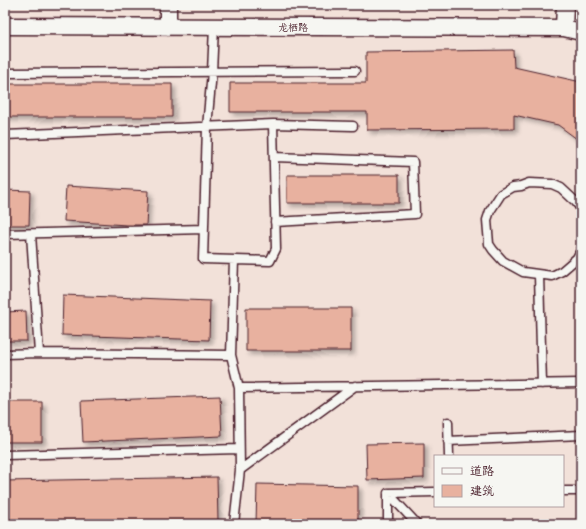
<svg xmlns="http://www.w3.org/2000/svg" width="586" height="529" font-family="'Shantell Sans','LXGW WenKai TC',sans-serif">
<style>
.building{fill:#e8b19f;stroke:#4a1f2b;filter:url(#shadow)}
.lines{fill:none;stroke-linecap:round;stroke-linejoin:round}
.service-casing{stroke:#4a1f2b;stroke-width:11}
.minor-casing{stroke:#4a1f2b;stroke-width:19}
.service{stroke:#f6f6f2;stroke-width:8}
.minor{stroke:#f6f6f2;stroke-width:16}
.labels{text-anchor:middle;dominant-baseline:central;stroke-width:3;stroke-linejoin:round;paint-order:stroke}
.street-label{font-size:10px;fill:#4a1f2b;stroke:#f6f6f2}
</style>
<defs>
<filter id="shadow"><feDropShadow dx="3.5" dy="3.5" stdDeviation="2" flood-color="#0004"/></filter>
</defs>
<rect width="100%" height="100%" fill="#f2e1d9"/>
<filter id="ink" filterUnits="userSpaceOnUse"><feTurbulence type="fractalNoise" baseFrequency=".025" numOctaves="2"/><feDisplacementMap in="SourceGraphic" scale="8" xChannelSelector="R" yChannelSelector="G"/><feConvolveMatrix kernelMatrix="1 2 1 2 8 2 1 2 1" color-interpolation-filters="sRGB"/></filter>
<g filter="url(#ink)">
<!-- building -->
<path class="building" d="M 513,50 L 514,67 L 581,82 L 581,142 L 558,125 L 514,115 L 514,129 L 367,130 L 367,112 L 230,112 L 230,83 L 366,83 L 366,52 Z
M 5,84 L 172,84 L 172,117 L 5,117 Z
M 287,175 L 399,175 L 399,203 L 287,203 Z
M 66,186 L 148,191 L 146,225 L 127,225 L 64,221 Z
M 5,190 L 30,191 L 29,225 L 5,225 Z
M 63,295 L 210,301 L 209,340 L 62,335 Z
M 246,308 L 351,308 L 351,351 L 246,351 Z
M 26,311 L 27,341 L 5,341 L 5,312 Z
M 220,396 L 222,436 L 83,442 L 81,401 Z
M 5,402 L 42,402 L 42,442 L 5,442 Z
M 424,443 L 424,478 L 367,480 L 366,444 Z
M 217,477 L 218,521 L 5,524 L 5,481 Z
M 257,484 L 358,486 L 358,524 L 256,524 Z"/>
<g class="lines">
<!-- service casing -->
<g class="service-casing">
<path id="service" d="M 214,27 L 212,72 L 207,127 L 203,259 L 270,261 L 276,249 L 273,124
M 5,73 L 355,71
M 5,135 L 273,124 L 353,126
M 274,157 L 413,162 L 415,214 L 275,222
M 581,209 L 576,202 L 561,188 L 552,184 L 529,183 L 521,186 L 513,187 L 501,194 L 490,211 L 487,220 L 489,244 L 493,250 L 503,261 L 523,272 L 552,276 L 562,271 L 569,265 L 577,258 L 581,250
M 5,234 L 204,229
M 31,234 L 39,353
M 234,260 L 231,355 L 239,388 L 240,470 L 234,524
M 539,275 L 542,384
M 5,354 L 39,353 L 231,355
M 239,388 L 581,383
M 448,422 L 449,456
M 448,441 L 581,435
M 5,455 L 239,449
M 240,470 L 355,386
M 563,491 L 581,491
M 388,493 L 417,524
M 388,524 L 388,493 L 435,492"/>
</g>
<!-- minor casing -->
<g class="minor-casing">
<path id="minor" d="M 5,26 L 564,28 L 581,32
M 168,27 L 168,5
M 564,28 L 565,5"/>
</g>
<!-- service -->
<use href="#service" class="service"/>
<!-- minor -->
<use href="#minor" class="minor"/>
</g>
</g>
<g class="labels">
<!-- street labels -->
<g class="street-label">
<text x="293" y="27">龙栖路</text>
</g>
</g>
<!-- margin -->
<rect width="586" height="529" fill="none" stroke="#f6f6f2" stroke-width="20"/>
<rect x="10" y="10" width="566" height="509" fill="none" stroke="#4a1f2b" stroke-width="1.5" filter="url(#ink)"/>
<!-- legend -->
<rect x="434" y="455" width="130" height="52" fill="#f6f6f2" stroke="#b1a0a2"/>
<rect x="442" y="468" width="20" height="6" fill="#f6f6f2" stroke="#b1a0a2"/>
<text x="470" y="475" font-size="12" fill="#4a1f2b">道路</text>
<rect x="442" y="485" width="20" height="12" fill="#e8b19f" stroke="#b1a0a2"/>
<text x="470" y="495" font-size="12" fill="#4a1f2b">建筑</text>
</svg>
